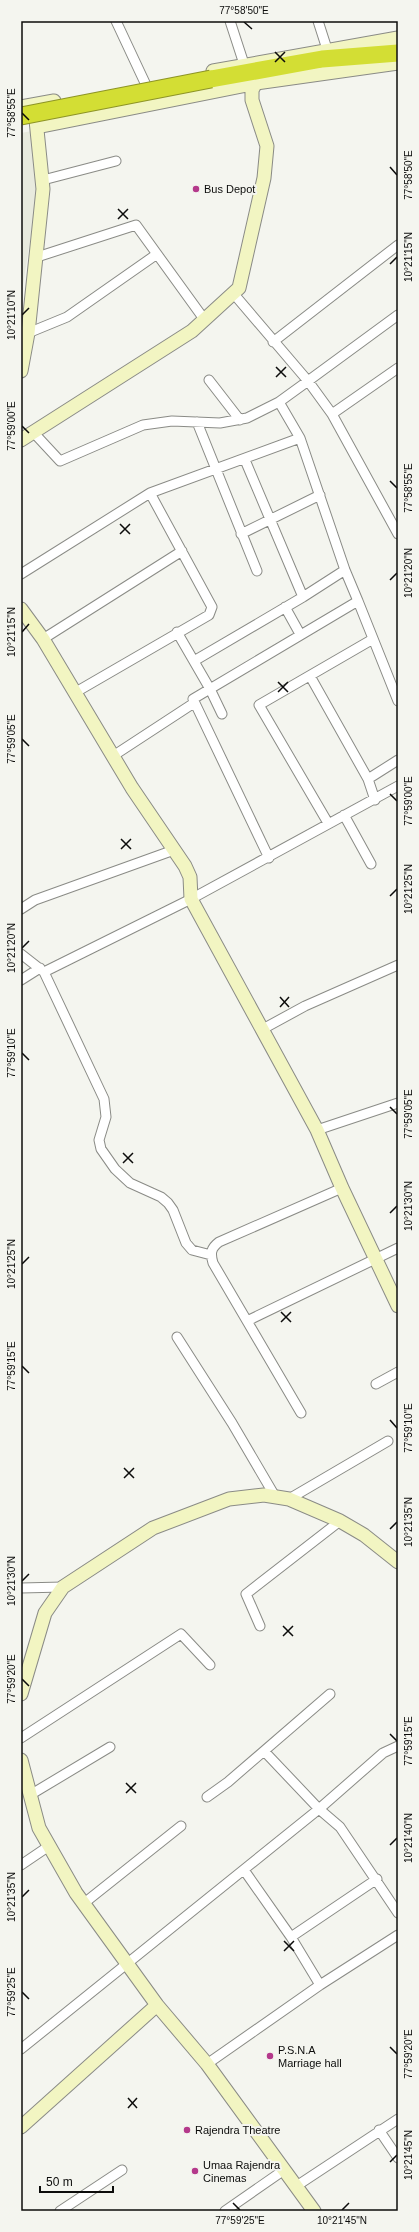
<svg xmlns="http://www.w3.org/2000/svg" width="419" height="2232" font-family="Helvetica,sans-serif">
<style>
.built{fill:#e8eade}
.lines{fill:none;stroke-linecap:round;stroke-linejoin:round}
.street-casing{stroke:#8a8b86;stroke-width:11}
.secondary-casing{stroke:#8a8b86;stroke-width:15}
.highway-casing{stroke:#8d9426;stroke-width:19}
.street{stroke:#fff;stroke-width:9}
.secondary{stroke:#f2f5c2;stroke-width:13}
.highway{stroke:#d3de34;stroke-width:17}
.highway-bridge-casing{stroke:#8d9426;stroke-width:19;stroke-linecap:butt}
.highway-bridge{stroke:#d3de34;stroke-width:17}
.ticks{fill:none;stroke:#0c0c0b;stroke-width:1.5}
.poi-dot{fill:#b4398b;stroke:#f4f5ef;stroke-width:1.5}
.labels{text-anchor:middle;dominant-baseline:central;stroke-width:4;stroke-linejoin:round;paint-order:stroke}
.poi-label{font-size:11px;fill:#0c0c0b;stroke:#f4f5ef;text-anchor:start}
.neatline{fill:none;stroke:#0c0c0b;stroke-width:1.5}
.ticks-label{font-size:10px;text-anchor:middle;fill:#0c0c0b}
</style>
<rect width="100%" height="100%" fill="#f4f5ef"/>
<!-- built -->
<path class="built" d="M 32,131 L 41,171 L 21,298 L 21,133 Z"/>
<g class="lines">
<!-- street casing -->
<g class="street-casing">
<path id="street" d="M 116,21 L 146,85
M 230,21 L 244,64
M 318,21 L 327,49
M 43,180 L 116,161
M 37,257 L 136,225 L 204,319
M 233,293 L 308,381 L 398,315
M 28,333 L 67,317 L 157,254
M 273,342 L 398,245
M 209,380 L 240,420
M 332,414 L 398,368
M 197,422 L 257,571
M 34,433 L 60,461 L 143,425 L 172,421 L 220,423 L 247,418 L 279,402
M 245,460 L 303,597
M 150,493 L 300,438
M 241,534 L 320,495
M 21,574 L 150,493 L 212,607 L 209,615 L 76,692
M 358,601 L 345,570 L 300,438 L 279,402 L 308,381 L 332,414 L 398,534
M 285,607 L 300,634
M 177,632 L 210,689 L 222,714
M 43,639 L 182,551
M 194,661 L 303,597 L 345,570
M 310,676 L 368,779 L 375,800
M 113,756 L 194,703
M 368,779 L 398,760
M 344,815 L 371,864
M 328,823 L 259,705 L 373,639
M 269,858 L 193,699 L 358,601 L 398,701
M 21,909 L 35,900 L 174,850
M 21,954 L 44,972 L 104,1099 L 106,1117 L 99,1140 L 101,1149 L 115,1169 L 130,1183 L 161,1197 L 168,1203 L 173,1210 L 186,1243 L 192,1250 L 211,1255
M 44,972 L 191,899 L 398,786
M 21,980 L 40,968
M 261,1030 L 305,1006 L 398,965
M 317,1130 L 398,1103
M 342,1188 L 219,1242 C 211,1248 210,1253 213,1263 L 247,1321 L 398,1248
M 247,1321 L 301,1413
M 177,1337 L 232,1423 L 276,1498
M 376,1384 L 398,1372
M 289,1499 L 388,1441
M 21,1588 L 63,1587
M 260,1626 L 246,1594 L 340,1521
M 21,1738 L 181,1634 L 210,1665
M 264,1751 L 319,1809 L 340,1827 L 398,1913
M 30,1795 L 110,1747
M 207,1797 L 228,1782 L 330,1694
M 21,1865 L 49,1846
M 244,1870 L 291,1937 L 320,1985
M 83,1904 L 181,1826
M 291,1937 L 377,1879
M 21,2049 L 319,1809 L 383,1753 L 398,1746
M 207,2064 L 320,1985 L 398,1935
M 379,2130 L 398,2158
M 295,2187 L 398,2119
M 60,2211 L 122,2170
M 225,2211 L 284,2170"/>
</g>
<!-- secondary casing -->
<g class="secondary-casing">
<path id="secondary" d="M 213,71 L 398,38
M 21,107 L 54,101
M 37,127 L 256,83 L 398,63
M 21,371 L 28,333 L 43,189 L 36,120
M 21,440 L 192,331 L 239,288 L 264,178 L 267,146 L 252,100 L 252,90 L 256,83
M 21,609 L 43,639 L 132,788 L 185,866 L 190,877 L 191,899 L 317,1130 L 342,1188 L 398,1306
M 21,1694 L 45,1613 L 63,1587 L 153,1528 L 229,1499 L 264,1495 L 289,1499 L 340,1521 L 364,1535 L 398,1562
M 21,1760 L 39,1828 L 76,1893 L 157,2005 L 207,2064 L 314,2211
M 21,2127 L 157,2005"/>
</g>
<!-- highway casing -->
<g class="highway-casing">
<path id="highway" d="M 211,79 L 322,59 L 398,53"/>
</g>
<!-- street -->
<use href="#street" class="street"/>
<!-- secondary -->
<use href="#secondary" class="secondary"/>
<!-- highway -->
<use href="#highway" class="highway"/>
<!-- highway-bridge casing -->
<g class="highway-bridge-casing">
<path id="highway-bridge" d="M 21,116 L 211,79"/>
</g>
<!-- highway-bridge -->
<use href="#highway-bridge" class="highway-bridge"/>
</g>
<!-- ticks -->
<path class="ticks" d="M 244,22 L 252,29M 275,52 L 285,62M 275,62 L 285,52M 22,113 L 29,120M 390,167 L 397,175M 118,209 L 128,219M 118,219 L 128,209M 390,264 L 397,257M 22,315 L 29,308M 276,367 L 286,377M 276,377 L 286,367M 22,426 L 29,433M 390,481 L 397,488M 120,524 L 130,534M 120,534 L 130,524M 390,580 L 397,573M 22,632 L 29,624M 278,682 L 288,692M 278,692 L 288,682M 22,739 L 29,746M 390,794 L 397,801M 121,839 L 131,849M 121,849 L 131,839M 390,896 L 397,889M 22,948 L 29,941M 280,997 L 289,1007M 280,1007 L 289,997M 22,1053 L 29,1060M 390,1107 L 397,1114M 123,1153 L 133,1163M 123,1163 L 133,1153M 390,1213 L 397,1206M 22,1264 L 29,1257M 281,1312 L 291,1322M 281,1322 L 291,1312M 22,1366 L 29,1373M 390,1420 L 397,1428M 124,1468 L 134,1478M 124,1478 L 134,1468M 390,1529 L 397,1522M 22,1581 L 29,1574M 283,1626 L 293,1636M 283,1636 L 293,1626M 22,1679 L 29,1686M 390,1734 L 397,1741M 126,1783 L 136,1793M 126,1793 L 136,1783M 390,1845 L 397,1838M 22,1897 L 29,1890M 284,1941 L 294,1951M 284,1951 L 294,1941M 22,1992 L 29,1999M 390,2047 L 397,2054M 128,2098 L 137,2108M 128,2108 L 137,2098M 390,2162 L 397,2155M 233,2203 L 240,2210M 342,2210 L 349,2203"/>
<!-- markers -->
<g class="poi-dot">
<circle cx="196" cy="189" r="4"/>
<circle cx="270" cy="2056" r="4"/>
<circle cx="187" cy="2130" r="4"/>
<circle cx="195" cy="2171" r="4"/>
</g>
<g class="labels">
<!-- poi labels -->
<g class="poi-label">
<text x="204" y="189">Bus Depot</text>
<text x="278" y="2050">P.S.N.A<tspan x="278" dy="13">Marriage hall</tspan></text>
<text x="195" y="2130">Rajendra Theatre</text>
<text x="203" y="2165">Umaa Rajendra<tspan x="203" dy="13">Cinemas</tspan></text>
</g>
</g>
<!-- border -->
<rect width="419" height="2232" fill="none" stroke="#f4f5ef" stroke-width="44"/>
<!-- scale -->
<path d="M40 2186v6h73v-6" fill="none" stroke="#0c0c0b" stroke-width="2"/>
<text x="46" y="2186" font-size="12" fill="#0c0c0b" stroke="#f4f5ef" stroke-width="3" paint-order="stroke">50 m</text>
<rect x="22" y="22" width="375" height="2188" class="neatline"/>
<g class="ticks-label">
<text x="244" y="14">77°58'50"E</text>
<text transform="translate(11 113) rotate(-90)" y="4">77°58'55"E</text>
<text transform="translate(408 175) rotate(-90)" y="4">77°58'50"E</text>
<text transform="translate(408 257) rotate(-90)" y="4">10°21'15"N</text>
<text transform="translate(11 315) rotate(-90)" y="4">10°21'10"N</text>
<text transform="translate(11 426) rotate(-90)" y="4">77°59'00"E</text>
<text transform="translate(408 488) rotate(-90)" y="4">77°58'55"E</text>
<text transform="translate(408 573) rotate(-90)" y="4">10°21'20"N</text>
<text transform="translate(11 632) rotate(-90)" y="4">10°21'15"N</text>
<text transform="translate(11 739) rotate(-90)" y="4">77°59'05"E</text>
<text transform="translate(408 801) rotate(-90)" y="4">77°59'00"E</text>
<text transform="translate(408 889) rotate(-90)" y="4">10°21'25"N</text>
<text transform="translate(11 948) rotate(-90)" y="4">10°21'20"N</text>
<text transform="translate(11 1053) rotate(-90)" y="4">77°59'10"E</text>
<text transform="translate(408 1114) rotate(-90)" y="4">77°59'05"E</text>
<text transform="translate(408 1206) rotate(-90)" y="4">10°21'30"N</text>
<text transform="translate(11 1264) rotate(-90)" y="4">10°21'25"N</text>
<text transform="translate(11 1366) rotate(-90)" y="4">77°59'15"E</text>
<text transform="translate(408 1428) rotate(-90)" y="4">77°59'10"E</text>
<text transform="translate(408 1522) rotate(-90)" y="4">10°21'35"N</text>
<text transform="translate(11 1581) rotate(-90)" y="4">10°21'30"N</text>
<text transform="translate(11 1679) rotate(-90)" y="4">77°59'20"E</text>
<text transform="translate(408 1741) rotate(-90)" y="4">77°59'15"E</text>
<text transform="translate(408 1838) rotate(-90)" y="4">10°21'40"N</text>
<text transform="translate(11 1897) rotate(-90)" y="4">10°21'35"N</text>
<text transform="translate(11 1992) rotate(-90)" y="4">77°59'25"E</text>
<text transform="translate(408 2054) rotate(-90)" y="4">77°59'20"E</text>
<text transform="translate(408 2155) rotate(-90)" y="4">10°21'45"N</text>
<text x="240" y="2224">77°59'25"E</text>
<text x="342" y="2224">10°21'45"N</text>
</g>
</svg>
